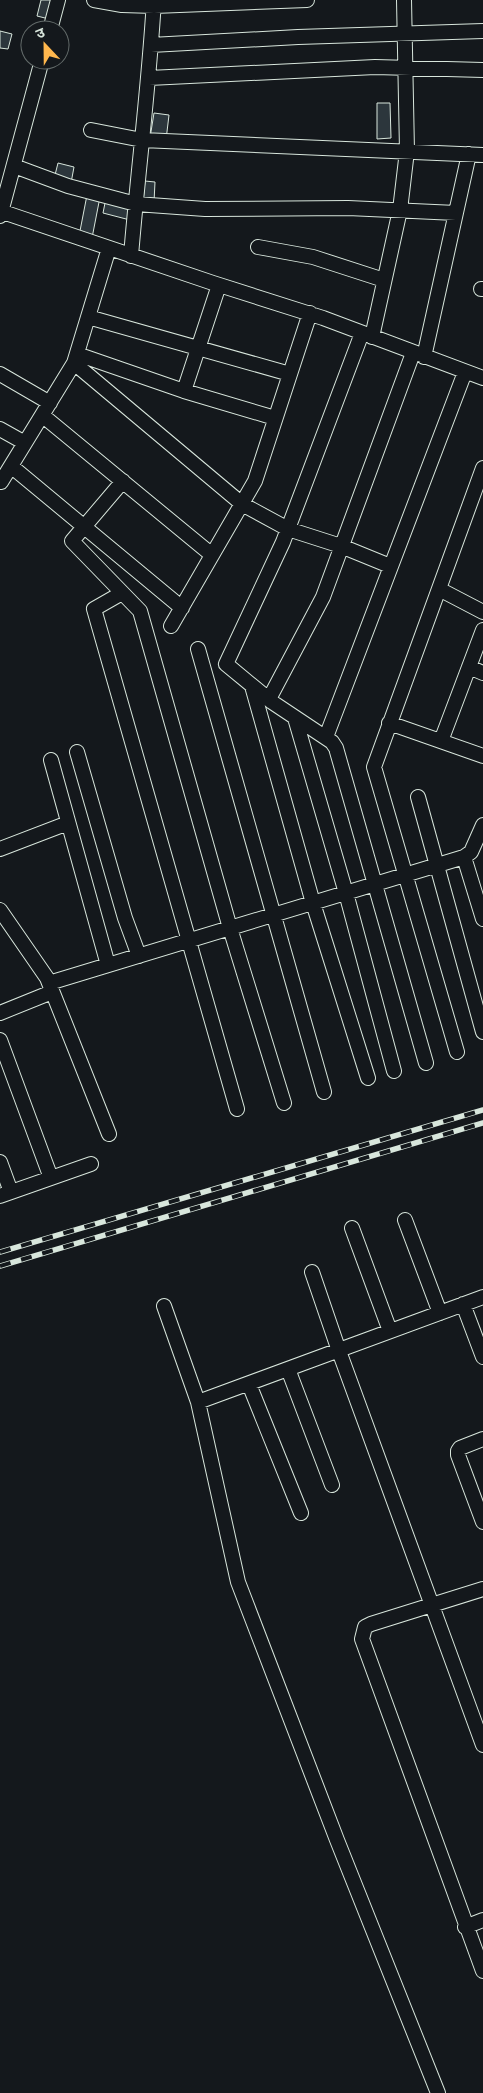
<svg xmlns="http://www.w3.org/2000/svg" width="483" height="2093" font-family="'Source Sans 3','Noto Sans Devanagari',sans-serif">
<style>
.building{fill:#2c363c;stroke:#d8e6dc}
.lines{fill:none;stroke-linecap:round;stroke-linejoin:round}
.minor-casing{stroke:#d8e6dc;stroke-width:16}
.minor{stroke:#14181c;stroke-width:14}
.rail-casing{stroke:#d8e6dc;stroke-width:5.5}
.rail{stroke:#14181c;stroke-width:4;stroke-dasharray:11;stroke-linecap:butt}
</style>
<rect width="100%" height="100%" fill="#14181c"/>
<!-- building -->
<path class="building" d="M 41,0 L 58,0 L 53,20 L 37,16 Z
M 0,31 L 12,34 L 8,49 L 0,48 Z
M 377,103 L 390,103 L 391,138 L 377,139 Z
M 154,113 L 169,115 L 166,140 L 150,138 Z
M 58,163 L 74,167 L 71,183 L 54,179 Z
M 145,181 L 155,182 L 154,202 L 143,201 Z
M 87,195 L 100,197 L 92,238 L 79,236 Z
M 106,198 L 133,205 L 130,220 L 103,213 Z"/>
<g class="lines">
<!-- minor casing -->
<g class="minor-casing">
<path id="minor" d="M 94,0 L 122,5 L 154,6 L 307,0
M 50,30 L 58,0
M 151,45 L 298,37 L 483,31
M 149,78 L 375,67 L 483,70
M 91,130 L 142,140 L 483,155
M 14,166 L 68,186 L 136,204 L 205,209 L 348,208 L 456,213
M 0,211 L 213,283 L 323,318 L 483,378
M 0,216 L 42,60
M 258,247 L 313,257 L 384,280
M 131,256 C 138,170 149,86 154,0
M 481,289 L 483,289
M 88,317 L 290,374
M 362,333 L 283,542 L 226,664 L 272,702 L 332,742 L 336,748 L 426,1063
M 372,337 L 400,210 L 407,151 L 404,0
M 77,354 L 184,391 L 275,418
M 424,357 L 469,154
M 74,363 L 242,504 L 288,529 L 341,546 L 390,566
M 0,374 L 50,403
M 184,391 L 219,285
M 42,415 L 212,555
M 0,429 L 25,443
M 11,466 L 182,608
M 123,481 L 72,541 L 140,611 L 230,928 L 284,1103
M 1,482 L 74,363 L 109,248
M 439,589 L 483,612
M 122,593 L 94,609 L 237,1109
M 171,626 L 255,481 L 310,313
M 198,649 L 324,1092
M 469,667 L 483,673
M 252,686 L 313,903 L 368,1078
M 269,699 L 323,597 L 413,353
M 295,718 L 346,893 L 394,1071
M 389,723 L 483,756
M 326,737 L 465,372
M 441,741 L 483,630
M 77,752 L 125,918 L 139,956
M 51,760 L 108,965
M 418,797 L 483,1032
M 0,849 L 68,823
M 464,857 L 483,919
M 0,910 L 47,978 L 109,1134
M 49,983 L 464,857 L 471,852 L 483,825
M 0,1013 L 52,992
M 0,1040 L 51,1178
M 457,1052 L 374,767 L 483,468
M 0,1162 L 11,1192
M 0,1196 L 91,1164
M 405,1220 L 440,1313
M 352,1228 L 390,1331
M 312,1272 L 339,1351 L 483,1745
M 463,1304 L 483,1357
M 164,1306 L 198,1402 L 238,1582 L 337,1840 L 438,2093
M 288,1369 L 332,1485
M 249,1384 L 301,1513
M 198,1402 L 483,1297
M 483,1439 L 460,1448 L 458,1451 L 458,1455 L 483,1522
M 483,1589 L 371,1624 L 365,1627 L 362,1639 L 483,1971
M 465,1927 L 483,1920"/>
</g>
<!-- minor -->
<use href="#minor" class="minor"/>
<!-- rail casing -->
<g class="rail-casing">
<path id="rail" d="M 0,1252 L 483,1110
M 0,1266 L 483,1123"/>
</g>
<!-- rail -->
<use href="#rail" class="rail"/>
</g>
<!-- north arrow -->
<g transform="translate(45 45) rotate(338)"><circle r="24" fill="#14181c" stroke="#626a69"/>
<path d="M0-4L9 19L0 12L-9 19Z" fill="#ffb74d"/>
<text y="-8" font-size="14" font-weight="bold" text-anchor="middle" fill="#d8e6dc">उ</text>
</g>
</svg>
